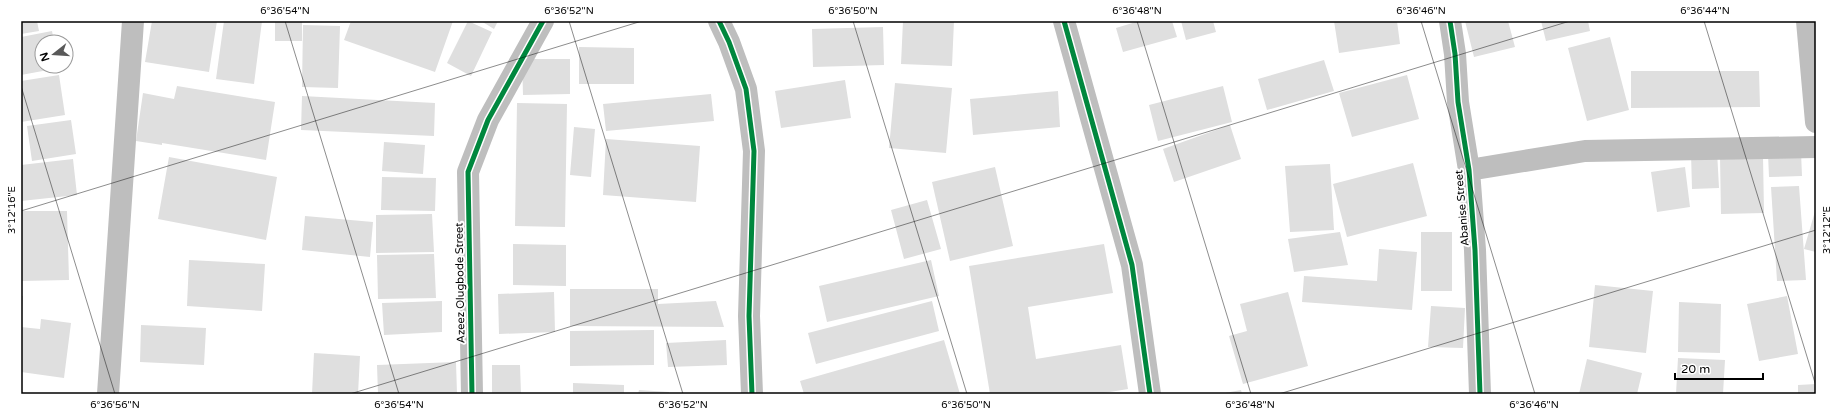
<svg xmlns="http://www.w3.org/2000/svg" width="1837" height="415" font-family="'Varela Round',sans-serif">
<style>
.building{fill:#dfdfdf}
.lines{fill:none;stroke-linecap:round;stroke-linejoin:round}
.street{stroke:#bebebe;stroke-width:22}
.cycleway-casing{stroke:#fff;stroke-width:8}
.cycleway{stroke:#00873e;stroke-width:5}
.ticks{fill:none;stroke:#000;stroke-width:1;stroke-opacity:0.45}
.labels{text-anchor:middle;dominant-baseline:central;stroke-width:4;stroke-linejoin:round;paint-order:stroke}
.street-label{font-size:11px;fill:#000;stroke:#fff}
.neatline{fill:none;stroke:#000;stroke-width:1.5}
.ticks-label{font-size:10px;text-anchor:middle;fill:#000}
</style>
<rect width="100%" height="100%" fill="#fff"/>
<!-- building -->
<path class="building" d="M 21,21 L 37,21 L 39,31 L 21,34 Z
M 152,21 L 217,21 L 209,72 L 145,62 Z
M 224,21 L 262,21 L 254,84 L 216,79 Z
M 275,21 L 302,21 L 302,41 L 275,41 Z
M 351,21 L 453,21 L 435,72 L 344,40 Z
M 468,21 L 492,32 L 471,76 L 447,63 Z
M 481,21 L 498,21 L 494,29 Z
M 903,21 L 954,21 L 952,66 L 901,64 Z
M 1139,21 L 1172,21 L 1177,37 L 1123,52 L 1116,28 Z
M 1181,21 L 1213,21 L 1216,32 L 1186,40 Z
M 1334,21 L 1397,21 L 1400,44 L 1339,53 Z
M 1465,21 L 1508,21 L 1515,47 L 1474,57 Z
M 1541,21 L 1588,21 L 1590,31 L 1546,41 Z
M 303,25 L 340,26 L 338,88 L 302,87 Z
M 883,27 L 884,65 L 813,67 L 812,29 Z
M 52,31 L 54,42 L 42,42 L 42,66 L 59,66 L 59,68 L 21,75 L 21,37 Z
M 1610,37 L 1629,110 L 1587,121 L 1568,48 Z
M 579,47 L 634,48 L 634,84 L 579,84 Z
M 522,59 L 570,59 L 570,94 L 523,95 Z
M 1324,60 L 1334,91 L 1267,110 L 1258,79 Z
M 1631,71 L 1759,71 L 1760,107 L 1631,108 Z
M 59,75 L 65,115 L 21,122 L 21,81 Z
M 1407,75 L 1419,119 L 1352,137 L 1339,93 Z
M 845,80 L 851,118 L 781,128 L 775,91 Z
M 895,83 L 952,88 L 946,153 L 889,148 Z
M 177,86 L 275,102 L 266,160 L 162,143 L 162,145 L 136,141 L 143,93 L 174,99 Z
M 1223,86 L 1232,122 L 1158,141 L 1149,105 Z
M 1058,91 L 1060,127 L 973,135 L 970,99 Z
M 711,94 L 714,121 L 606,131 L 603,104 Z
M 302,96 L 435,103 L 434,136 L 301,130 Z
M 517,103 L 567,104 L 565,227 L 515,226 Z
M 71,120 L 76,154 L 32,161 L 27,126 Z
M 1230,125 L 1241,159 L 1174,182 L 1163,149 Z
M 574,127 L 595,129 L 591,177 L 570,175 Z
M 606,139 L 700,146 L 696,202 L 603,195 Z
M 384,142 L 425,145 L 423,174 L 382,171 Z
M 1717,151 L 1719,188 L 1692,189 L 1691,153 Z
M 1801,152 L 1802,176 L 1769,177 L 1768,154 Z
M 1720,156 L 1763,156 L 1764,213 L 1721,214 Z
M 169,157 L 277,177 L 266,240 L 158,219 Z
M 73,159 L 77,195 L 21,201 L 21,165 Z
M 1413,163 L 1427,216 L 1347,237 L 1333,184 Z
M 1330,164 L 1334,230 L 1290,232 L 1285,166 Z
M 995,167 L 1013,246 L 950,261 L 932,182 Z
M 1685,167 L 1690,207 L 1657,212 L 1651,172 Z
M 382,177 L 436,178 L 435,211 L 381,210 Z
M 1799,186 L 1806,280 L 1777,281 L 1771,187 Z
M 927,200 L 941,249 L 904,259 L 891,210 Z
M 1816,208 L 1816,252 L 1804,249 Z
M 21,211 L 67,211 L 69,280 L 21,281 Z
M 432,214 L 434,252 L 376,253 L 376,215 Z
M 305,216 L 373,222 L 370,257 L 302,250 Z
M 1340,232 L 1348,265 L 1294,272 L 1288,239 Z
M 1421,232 L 1452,232 L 1452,291 L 1421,291 Z
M 513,244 L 566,245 L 566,286 L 513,285 Z
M 1104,244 L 1113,293 L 1028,307 L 1036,359 L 1121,345 L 1128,389 L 1098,394 L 990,394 L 969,266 Z
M 1379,249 L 1417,252 L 1412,310 L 1302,302 L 1304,276 L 1377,281 Z
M 434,254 L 436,298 L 378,299 L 377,255 Z
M 189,260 L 265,264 L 262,311 L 187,306 Z
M 931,260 L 939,296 L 827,322 L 819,286 Z
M 1595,285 L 1653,291 L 1646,353 L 1589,347 Z
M 570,289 L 658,289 L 658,304 L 716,301 L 724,327 L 570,326 Z
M 554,292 L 555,332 L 499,334 L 498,294 Z
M 1288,292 L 1308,366 L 1243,384 L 1229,336 L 1247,331 L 1240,304 Z
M 21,296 L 23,296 L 22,316 L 21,316 Z
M 1787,296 L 1798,354 L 1759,361 L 1747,304 Z
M 442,301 L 442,332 L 384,335 L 382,303 Z
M 932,301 L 939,331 L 816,364 L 808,333 Z
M 1679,302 L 1721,304 L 1720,353 L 1678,352 Z
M 1431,306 L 1465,308 L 1463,348 L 1428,347 Z
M 41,319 L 71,323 L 64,378 L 21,372 L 21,327 L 40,329 Z
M 141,325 L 206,328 L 204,365 L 140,362 Z
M 654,330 L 654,365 L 570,366 L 570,331 Z
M 726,340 L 727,365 L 668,367 L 666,343 Z
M 944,340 L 960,394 L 804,394 L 800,381 Z
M 314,353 L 360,356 L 358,394 L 312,394 Z
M 1678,358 L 1725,360 L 1723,394 L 1676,394 Z
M 1587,359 L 1642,373 L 1637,394 L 1579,394 Z
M 456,362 L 457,394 L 378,394 L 377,365 Z
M 492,365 L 520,365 L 521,394 L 492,394 Z
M 573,383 L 624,385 L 624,394 L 573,394 Z
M 1816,384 L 1816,394 L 1798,394 L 1798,385 Z
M 639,390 L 669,392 L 669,394 L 638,394 Z
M 1241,390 L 1242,394 L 1225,394 L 1225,393 Z"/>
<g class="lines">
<!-- street -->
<path class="street" d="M 719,21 L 729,42 L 746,89 L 754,151 L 749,316 L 752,394
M 1064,21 L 1132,265 L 1150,394
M 1450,21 L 1455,54 L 1458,102 L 1469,170 L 1475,250 L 1480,394
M 1807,21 L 1816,122
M 1469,170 L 1585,151 L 1816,147
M 108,394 L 133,21
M 472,394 L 468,172 L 488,120 L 543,21"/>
<!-- cycleway casing -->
<g class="cycleway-casing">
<path id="cycleway" d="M 719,21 L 729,42 L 746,89 L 754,151 L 749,316 L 752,394
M 1064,21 L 1132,265 L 1150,394
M 1450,21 L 1455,54 L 1458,102 L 1469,170 L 1475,250 L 1480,394
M 472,394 L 468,172 L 488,120 L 543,21"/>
</g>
<!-- cycleway -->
<use href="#cycleway" class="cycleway"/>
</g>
<!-- ticks -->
<path class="ticks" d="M 285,21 L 399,394M 569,21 L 683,394M 853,21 L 967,394M 1137,21 L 1251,394M 1421,21 L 1535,394M 1704,21 L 1816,386M 21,86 L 115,394M 21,211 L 642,21M 350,394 L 1570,21M 1279,394 L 1816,230"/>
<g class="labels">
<!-- street labels -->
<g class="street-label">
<text transform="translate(1462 208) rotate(-95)">Abanise Street</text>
<text transform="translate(460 283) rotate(-91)">Azeez Olugbode Street</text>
</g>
</g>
<!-- border -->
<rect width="1837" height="415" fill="none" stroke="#ffffff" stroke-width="44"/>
<!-- north arrow -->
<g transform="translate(54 54) rotate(253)"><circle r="19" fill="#ffffff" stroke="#999999"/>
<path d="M0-3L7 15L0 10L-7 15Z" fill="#595959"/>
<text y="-6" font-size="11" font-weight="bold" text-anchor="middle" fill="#000000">N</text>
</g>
<!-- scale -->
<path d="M1675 373v6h88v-6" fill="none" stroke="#000000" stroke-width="2"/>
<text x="1681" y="373" font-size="12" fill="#000000" stroke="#ffffff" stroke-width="3" paint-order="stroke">20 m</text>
<rect x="22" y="22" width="1793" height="371" class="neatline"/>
<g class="ticks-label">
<text x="285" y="14">6°36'54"N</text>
<text x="569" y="14">6°36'52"N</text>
<text x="853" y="14">6°36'50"N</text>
<text x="1137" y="14">6°36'48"N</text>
<text x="1421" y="14">6°36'46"N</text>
<text x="1705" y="14">6°36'44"N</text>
<text transform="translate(11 210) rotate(-90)" y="4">3°12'16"E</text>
<text transform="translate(1826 230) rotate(-90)" y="4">3°12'12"E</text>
<text x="115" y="408">6°36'56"N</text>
<text x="399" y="408">6°36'54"N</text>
<text x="683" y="408">6°36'52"N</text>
<text x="966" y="408">6°36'50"N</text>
<text x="1250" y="408">6°36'48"N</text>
<text x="1534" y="408">6°36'46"N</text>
</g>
</svg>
